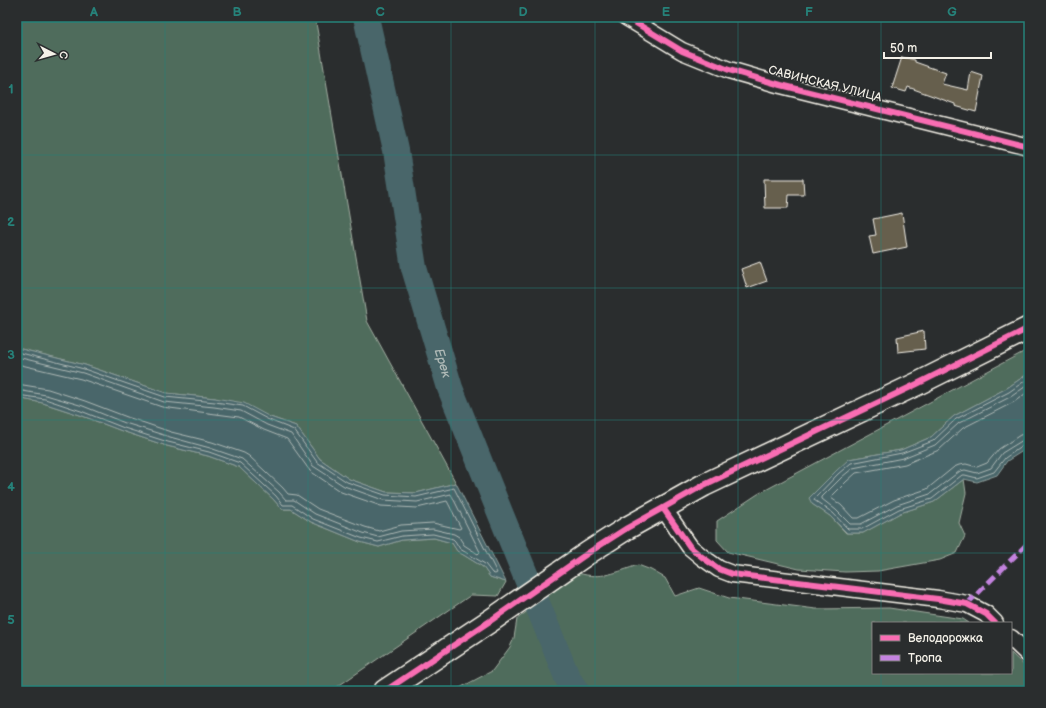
<svg xmlns="http://www.w3.org/2000/svg" width="1046" height="708" font-family="'Balsamiq Sans',sans-serif">
<style>
.green{fill:#506c5c;stroke:#a2aea2}
.water{fill:#48666a;stroke:#8d9e9c}
.lines{fill:none;stroke-linecap:round;stroke-linejoin:round}
.shore{stroke:#afb9b6;stroke-width:1}
.river{stroke:#48666a;stroke-width:26}
.building{fill:#665e4e;stroke:#f4f1e8}
.street-casing{stroke:#f4f1e8;stroke-width:19}
.secondary-casing{stroke:#f4f1e8;stroke-width:25}
.street{stroke:#2a2d2e;stroke-width:16}
.secondary{stroke:#2a2d2e;stroke-width:22}
.quiet{stroke:#c483df;stroke-width:5;stroke-dasharray:10 5;stroke-linecap:butt}
.cycleway-casing{stroke:#2a2d2e;stroke-width:8}
.cycleway{stroke:#f96db3;stroke-width:6}
.grid{fill:none;stroke:#26827a;stroke-width:1;stroke-opacity:0.55}
.labels{text-anchor:middle;dominant-baseline:central;stroke-width:3;stroke-linejoin:round;paint-order:stroke}
.street-label{font-size:12px;fill:#f4f1e8;stroke:#2a2d2e}
.water-label{font-size:13px;font-style:italic;fill:#afb9b6;stroke:#2a2d2e}
.neatline{fill:none;stroke:#26827a;stroke-width:1.5}
.grid-label{font-size:13px;text-anchor:middle;font-weight:bold;fill:#26827a}
</style>
<rect width="100%" height="100%" fill="#2a2d2e"/>
<filter id="ink" filterUnits="userSpaceOnUse"><feTurbulence type="fractalNoise" baseFrequency=".025" numOctaves="2"/><feDisplacementMap in="SourceGraphic" scale="8" xChannelSelector="R" yChannelSelector="G"/><feConvolveMatrix kernelMatrix="1 2 1 2 8 2 1 2 1" color-interpolation-filters="sRGB"/></filter>
<g filter="url(#ink)">
<!-- green -->
<path class="green" d="M 17,17 L 315,17 L 367,321 L 456,483 L 416,493 L 386,492 L 349,479 L 320,459 L 296,426 L 215,398 L 166,393 L 85,365 L 17,348 Z
M 1029,349 L 1029,373 L 1007,388 L 954,416 L 931,437 L 901,450 L 849,459 L 812,504 L 830,516 L 846,533 L 863,533 L 900,513 L 934,502 L 964,479 L 966,493 L 959,523 L 965,536 L 957,553 L 940,560 L 878,571 L 845,572 L 799,569 L 728,552 L 717,540 L 717,521 L 758,494 Z
M 17,398 L 43,403 L 80,415 L 122,431 L 167,446 L 208,456 L 239,467 L 273,499 L 282,509 L 291,509 L 311,522 L 360,542 L 379,547 L 402,540 L 434,538 L 452,543 L 457,551 L 483,567 L 490,577 L 506,582 L 498,596 L 471,595 L 331,691 L 17,691 Z
M 638,565 L 651,570 L 665,578 L 675,596 L 699,588 L 729,598 L 816,609 L 889,608 L 963,619 L 969,623 L 873,623 L 873,673 L 1011,673 L 1011,653 L 1029,670 L 1029,691 L 454,691 L 492,671 L 510,647 L 514,638 L 517,619 L 578,573 C 601,580 617,572 638,565 Z"/>
<!-- water -->
<path class="water" d="M 17,348 L 85,365 L 166,393 L 215,398 L 244,403 L 270,417 L 296,426 L 320,459 L 349,479 L 386,492 L 416,493 L 456,483 L 506,582 L 490,577 L 483,567 L 457,551 L 452,543 L 434,538 L 402,540 L 379,547 L 360,542 L 311,522 L 291,509 L 282,509 L 273,499 L 239,467 L 208,456 L 167,446 L 122,431 L 80,415 L 43,403 L 17,398 Z
M 1029,373 L 1029,447 L 1007,461 L 997,475 L 977,482 L 964,479 L 934,502 L 900,513 L 863,533 L 847,533 L 830,516 L 812,504 L 809,498 L 836,471 L 849,459 L 901,450 L 931,437 L 954,416 L 1007,388 Z"/>
<g class="lines">
<!-- shore -->
<path class="shore" d="M 17,352 L 84,369 L 165,397 L 215,402 L 243,406 L 269,420 L 294,430 L 317,462 L 347,482 L 385,495 L 416,497 L 454,488 L 497,573 L 495,574 L 492,573 L 485,564 L 460,549 L 455,541 L 453,539 L 433,534 L 402,536 L 378,542 L 361,538 L 313,519 L 292,505 L 283,505 L 276,496 L 240,463 L 209,452 L 168,442 L 124,428 L 81,411 L 45,399 L 17,395
M 17,357 L 83,373 L 164,402 L 214,407 L 241,411 L 267,425 L 291,434 L 313,466 L 344,486 L 383,500 L 417,502 L 451,494 L 480,552 L 478,554 L 464,545 L 459,537 L 454,534 L 433,529 L 401,531 L 378,537 L 363,533 L 315,514 L 294,500 L 286,500 L 279,492 L 242,459 L 210,448 L 170,437 L 125,423 L 83,406 L 46,395 L 17,390
M 17,364 L 81,379 L 162,407 L 239,417 L 264,430 L 287,439 L 310,471 L 341,492 L 381,506 L 417,508 L 447,501 L 461,528 L 459,529 L 433,523 L 401,525 L 379,531 L 365,527 L 318,509 L 297,495 L 288,494 L 283,488 L 249,456 L 244,453 L 212,442 L 171,432 L 127,417 L 85,401 L 48,389 L 17,384
M 1029,378 L 1009,392 L 956,419 L 933,441 L 902,453 L 851,463 L 838,474 L 815,498 L 814,500 L 833,513 L 848,529 L 862,529 L 899,509 L 932,499 L 962,475 L 965,475 L 977,478 L 994,472 L 1005,458 L 1025,444 L 1029,444
M 1029,384 L 1012,396 L 959,423 L 935,445 L 903,458 L 853,468 L 842,477 L 822,497 L 822,499 L 836,510 L 850,524 L 861,524 L 897,505 L 930,494 L 960,471 L 965,470 L 977,473 L 991,468 L 1002,453 L 1023,440 L 1029,439
M 1029,391 L 1014,402 L 963,428 L 939,450 L 905,464 L 856,473 L 846,482 L 832,496 L 831,498 L 841,505 L 853,518 L 859,518 L 894,500 L 927,489 L 954,467 L 959,465 L 966,464 L 977,467 L 987,463 L 999,449 L 1020,435 L 1029,433"/>
<!-- river -->
<path class="river" id="s1" d="M 366,17 L 396,151 L 414,268 L 450,388 L 499,510 L 567,677 L 576,691"/>
</g>
<!-- building -->
<path class="building" d="M 902,57 L 915,60 L 915,62 L 946,73 L 942,84 L 968,90 L 971,72 L 983,76 L 976,112 L 955,106 L 955,104 L 908,87 L 906,92 L 892,88 Z
M 764,179 L 803,179 L 804,195 L 789,195 L 788,208 L 765,208 Z
M 902,213 L 907,247 L 873,254 L 869,236 L 876,235 L 873,219 Z
M 760,262 L 767,281 L 747,288 L 741,269 Z
M 924,331 L 925,349 L 898,352 L 897,337 Z"/>
<g class="lines">
<!-- street casing -->
<g class="street-casing">
<path id="street" d="M 626,17 L 682,51 L 729,70 L 781,85 L 1029,147
M 663,508 L 690,547 L 702,557 L 719,569 L 732,574 L 938,599 L 967,604 L 986,614 L 995,623
M 1011,638 L 1029,655"/>
</g>
<!-- secondary casing -->
<g class="secondary-casing">
<path id="secondary" d="M 385,691 L 493,619 L 588,553 L 627,528 L 663,508 L 704,485 L 917,384 L 1029,328"/>
</g>
<!-- street -->
<use href="#street" class="street"/>
<!-- secondary -->
<use href="#secondary" class="secondary"/>
<!-- quiet -->
<path class="quiet" d="M 967,604 L 1029,542"/>
<!-- cycleway casing -->
<g class="cycleway-casing">
<path id="cycleway" d="M 626,17 L 682,51 L 729,70 L 781,85 L 1029,147
M 663,508 L 690,547 L 702,557 L 719,569 L 732,574 L 938,599 L 967,604 L 986,614 L 995,623
M 385,691 L 493,619 L 588,553 L 627,528 L 663,508 L 704,485 L 917,384 L 1029,328"/>
</g>
<!-- cycleway -->
<use href="#cycleway" class="cycleway"/>
</g>
</g>
<!-- grid -->
<path class="grid" d="M 165,17 L 165,691M 308,17 L 308,691M 451,17 L 451,691M 595,17 L 595,691M 738,17 L 738,691M 881,17 L 881,623M 17,155 L 1029,155M 17,288 L 1029,288M 17,420 L 1029,420M 17,553 L 1029,553M 881,673 L 881,691"/>
<g class="labels">
<!-- street labels -->
<g class="street-label">
<text transform="translate(825 84) rotate(14)">САВИНСКАЯ УЛИЦА</text>
</g>
<!-- water labels -->
<g class="water-label">
<text stroke="none"><textPath href="#s1" startOffset="355">Ерек</textPath></text>
</g>
</g>
<!-- margin -->
<rect width="1046" height="708" fill="none" stroke="#2a2d2e" stroke-width="44"/>
<!-- legend -->
<rect x="872" y="622" width="140" height="52" fill="#2a2d2e" stroke="#7b7b78"/>
<rect x="880" y="635" width="20" height="6" fill="#f96db3" stroke="#7b7b78"/>
<text x="908" y="642" font-size="12" fill="#f4f1e8">Велодорожка</text>
<rect x="880" y="655" width="20" height="6" fill="#c483df" stroke="#7b7b78"/>
<text x="908" y="662" font-size="12" fill="#f4f1e8">Тропа</text>
<!-- north arrow -->
<g transform="translate(54 54) rotate(96)" stroke="#2a2d2e" stroke-width="3" paint-order="stroke">
<path d="M0-3L7 15L0 10L-7 15Z" fill="#f4f1e8"/>
<text y="-6" font-size="11" font-weight="bold" text-anchor="middle" fill="#f4f1e8">С</text>
</g>
<!-- scale -->
<path d="M884 52v6h107v-6" fill="none" stroke="#f4f1e8" stroke-width="2"/>
<text x="890" y="52" font-size="12" fill="#f4f1e8" stroke="#2a2d2e" stroke-width="3" paint-order="stroke">50 m</text>
<rect x="22" y="22" width="1002" height="664" class="neatline"/>
<g class="grid-label">
<text x="94" y="16">A</text>
<text x="237" y="16">B</text>
<text x="380" y="16">C</text>
<text x="523" y="16">D</text>
<text x="666" y="16">E</text>
<text x="809" y="16">F</text>
<text x="952" y="16">G</text>
<text x="11" y="93">1</text>
<text x="11" y="226">2</text>
<text x="11" y="359">3</text>
<text x="11" y="491">4</text>
<text x="11" y="624">5</text>
</g>
</svg>
